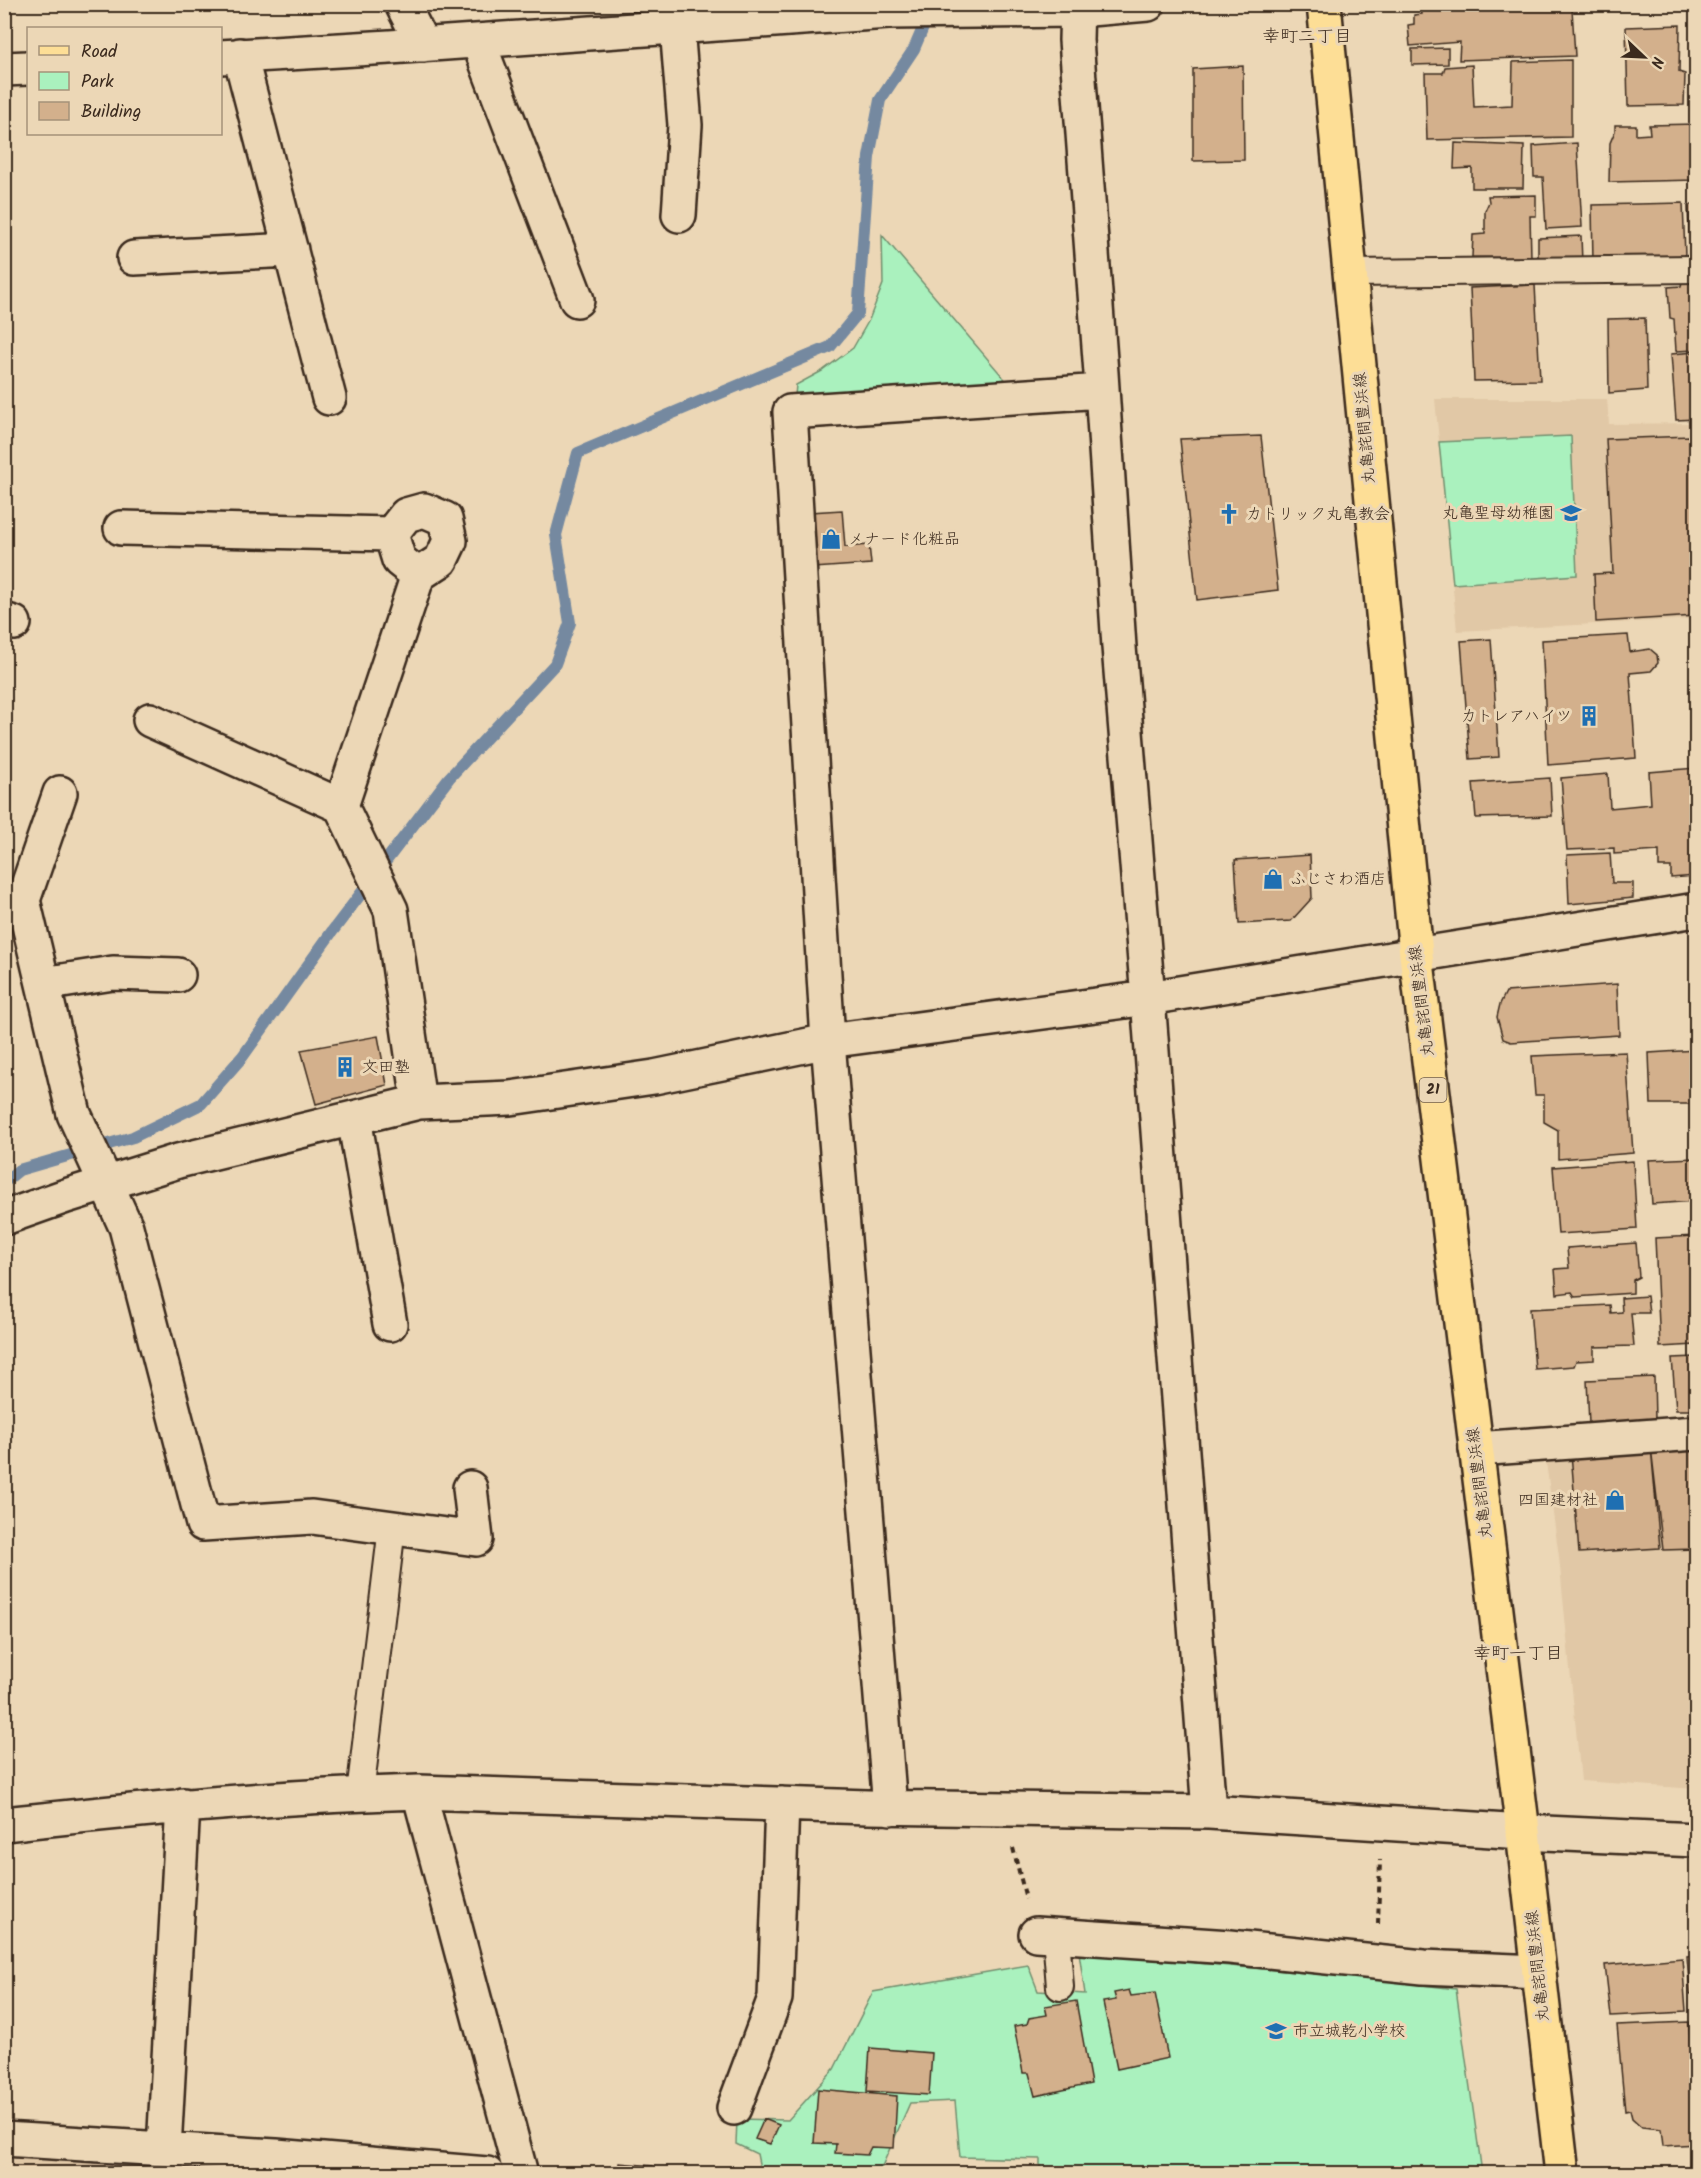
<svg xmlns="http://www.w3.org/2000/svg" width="1701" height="2178" font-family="Kalam,'Klee One',sans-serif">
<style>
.built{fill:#e1c8a6}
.green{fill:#aaf1be;stroke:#728e6e;stroke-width:1.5}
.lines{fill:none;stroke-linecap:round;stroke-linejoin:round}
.stream{stroke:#7589a0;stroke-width:12}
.building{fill:#d3b08c;stroke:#3b2a1e;stroke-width:1.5}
.service-casing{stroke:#3b2a1e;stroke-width:30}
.minor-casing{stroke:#3b2a1e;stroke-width:38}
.primary-casing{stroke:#3b2a1e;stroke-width:38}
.path{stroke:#3b2a1e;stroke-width:4;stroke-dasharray:6 4.5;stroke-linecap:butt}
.service{stroke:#ecd7b6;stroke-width:26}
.minor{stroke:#ecd7b6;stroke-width:33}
.primary{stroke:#fdde96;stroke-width:33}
.labels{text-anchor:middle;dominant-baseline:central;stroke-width:6;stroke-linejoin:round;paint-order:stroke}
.shield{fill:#ecd7b6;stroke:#705e4c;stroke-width:1.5}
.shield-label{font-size:15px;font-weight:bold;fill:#3b2a1e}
.street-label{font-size:16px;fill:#3b2a1e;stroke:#ecd7b6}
.poi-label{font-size:16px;fill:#3b2a1e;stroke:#ecd7b6;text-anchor:start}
.neighbourhood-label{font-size:18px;fill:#3b2a1e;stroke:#ecd7b6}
</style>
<rect width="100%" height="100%" fill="#ecd7b6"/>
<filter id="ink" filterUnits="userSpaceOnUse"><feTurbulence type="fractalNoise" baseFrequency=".0167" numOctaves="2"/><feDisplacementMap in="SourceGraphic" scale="12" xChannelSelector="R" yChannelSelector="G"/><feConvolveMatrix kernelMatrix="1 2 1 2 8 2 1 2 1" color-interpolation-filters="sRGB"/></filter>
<g filter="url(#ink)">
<!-- built -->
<path class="built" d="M 1435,399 L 1607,399 L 1609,424 L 1696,423 L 1696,619 L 1457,631 Z
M 1696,1444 L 1696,1789 L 1581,1781 L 1559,1557 L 1545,1455 Z
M 5,2159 L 248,2168 L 249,2173 L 5,2174 Z"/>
<!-- green -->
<path class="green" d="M 882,235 L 1009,384 L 795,396 L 796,385 L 822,371 L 853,348 L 869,320 L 883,284 Z
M 1571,436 L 1577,575 L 1453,584 L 1439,442 Z
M 1079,1952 L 1372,1979 L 1456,1989 L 1482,2173 L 1040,2173 L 1040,2159 L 960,2157 L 955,2101 L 910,2103 L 879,2173 L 761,2173 L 757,2154 L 736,2144 L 737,2119 L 788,2120 L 834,2069 L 873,1992 L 1028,1965 L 1038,1991 L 1085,1994 Z"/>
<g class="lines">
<!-- stream -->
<path class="stream" d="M 4,1182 L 19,1170 L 133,1137 L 201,1104 L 243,1056 L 331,933 L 449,778 L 555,664 L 570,623 L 556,535 L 578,453 L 830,347 L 858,313 L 869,157 L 880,100 L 914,49 L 929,14"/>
</g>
<!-- building -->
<path class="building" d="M 1448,4 L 1449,10 L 1572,9 L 1575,56 L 1459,60 L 1460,42 L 1410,46 L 1408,25 L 1414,24 L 1414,15 L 1422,14 L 1421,5 Z
M 1680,25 L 1679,72 L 1685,74 L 1684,105 L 1628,106 L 1626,27 Z
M 1448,48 L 1448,64 L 1412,65 L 1412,49 Z
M 1571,60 L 1571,137 L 1427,140 L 1425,73 L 1443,73 L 1445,67 L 1472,65 L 1474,107 L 1512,105 L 1513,62 Z
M 1243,66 L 1244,160 L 1193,161 L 1193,69 Z
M 1696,124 L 1696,180 L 1609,182 L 1610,143 L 1615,131 L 1615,125 L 1636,125 L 1636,135 L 1650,134 L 1649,125 Z
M 1455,143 L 1524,146 L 1523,188 L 1472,188 L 1472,168 L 1454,169 Z
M 1577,143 L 1582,227 L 1546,229 L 1543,177 L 1534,177 L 1533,146 Z
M 1536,195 L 1536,216 L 1530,216 L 1531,258 L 1472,257 L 1473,235 L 1485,234 L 1485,211 L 1489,202 L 1488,196 Z
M 1683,203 L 1685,256 L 1593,262 L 1592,205 Z
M 1688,205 L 1696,205 L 1696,252 L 1690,252 Z
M 1581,236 L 1582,263 L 1538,264 L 1538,238 Z
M 1682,282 L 1696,282 L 1696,350 L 1676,351 L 1674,319 L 1670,318 L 1668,287 L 1681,286 Z
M 1535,285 L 1540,380 L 1474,381 L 1470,288 Z
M 1645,318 L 1647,390 L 1609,393 L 1608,319 Z
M 1696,352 L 1696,419 L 1676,420 L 1671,354 Z
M 1261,436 L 1278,590 L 1197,600 L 1180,439 Z
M 1691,436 L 1691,451 L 1696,451 L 1696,539 L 1691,539 L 1691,554 L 1696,554 L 1696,616 L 1596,622 L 1594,574 L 1613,573 L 1606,439 Z
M 842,510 L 845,547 L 869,545 L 871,564 L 814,568 L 810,512 Z
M 1628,635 L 1630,652 L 1650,649 L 1657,655 L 1658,663 L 1651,671 L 1630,673 L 1636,758 L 1548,765 L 1542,640 Z
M 1491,639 L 1499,757 L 1470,759 L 1461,641 Z
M 1696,768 L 1696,876 L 1671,878 L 1671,867 L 1659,867 L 1659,851 L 1614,854 L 1614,848 L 1567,850 L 1561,778 L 1608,774 L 1610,808 L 1651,804 L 1649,772 Z
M 1550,778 L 1552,816 L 1476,818 L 1473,783 Z
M 1610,853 L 1612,883 L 1633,883 L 1633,898 L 1569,904 L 1567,855 Z
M 1310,855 L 1312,898 L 1291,921 L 1239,924 L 1235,860 Z
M 1617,984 L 1619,1035 L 1511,1042 L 1503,1039 L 1497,1017 L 1500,1004 L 1506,992 Z
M 378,1036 L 387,1085 L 316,1104 L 301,1050 Z
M 1696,1050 L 1696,1094 L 1691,1095 L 1690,1104 L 1651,1104 L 1649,1053 Z
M 1626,1052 L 1633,1153 L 1558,1159 L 1558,1130 L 1544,1122 L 1544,1095 L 1535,1095 L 1532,1056 Z
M 1696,1158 L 1696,1201 L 1652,1204 L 1649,1160 Z
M 1633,1161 L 1637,1229 L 1558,1234 L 1553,1167 Z
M 1696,1236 L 1696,1345 L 1660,1347 L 1655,1238 Z
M 1636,1243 L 1639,1277 L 1633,1280 L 1633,1293 L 1575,1297 L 1572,1292 L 1557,1294 L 1555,1269 L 1569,1268 L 1567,1248 Z
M 1647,1296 L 1649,1313 L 1631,1313 L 1634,1346 L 1594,1347 L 1594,1360 L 1576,1361 L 1574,1366 L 1535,1369 L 1530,1309 L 1610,1305 L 1611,1313 L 1622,1312 L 1621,1298 Z
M 1696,1357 L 1696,1410 L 1676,1410 L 1672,1358 Z
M 1654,1377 L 1655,1420 L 1589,1424 L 1587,1380 Z
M 1696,1444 L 1696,1549 L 1663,1550 L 1651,1447 Z
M 1651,1447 L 1660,1548 L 1579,1553 L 1571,1453 Z
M 1696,1955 L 1696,1993 L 1690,1994 L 1687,1956 Z
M 1682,1958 L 1686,2012 L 1611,2016 L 1605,1965 Z
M 1129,1990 L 1131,1996 L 1155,1993 L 1168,2058 L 1117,2069 L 1103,2002 L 1116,2000 L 1114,1993 Z
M 1076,2001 L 1091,2084 L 1035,2096 L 1029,2073 L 1023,2073 L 1014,2026 L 1027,2024 L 1029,2018 L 1047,2015 L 1045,2006 Z
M 1689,2022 L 1696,2144 L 1663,2146 L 1661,2129 L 1642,2127 L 1632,2118 L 1630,2110 L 1625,2111 L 1617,2025 Z
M 870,2048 L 932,2053 L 929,2095 L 867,2091 Z
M 818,2089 L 897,2096 L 894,2148 L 871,2147 L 867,2155 L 835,2153 L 836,2144 L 814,2143 Z
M 764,2119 L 779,2125 L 770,2144 L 755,2139 Z
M 619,2163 L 653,2166 L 652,2174 L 618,2174 Z"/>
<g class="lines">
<!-- service casing -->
<g class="service-casing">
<path id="service" d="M 1350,273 L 1696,269
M 360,1794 L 392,1527
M 1056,1935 L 1060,1987"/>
</g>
<!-- minor casing -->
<g class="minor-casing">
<path id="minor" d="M 402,4 L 423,45
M 1077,4 L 1076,40 L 1101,373 L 1119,647 L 1148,998 L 1209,1812
M 677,27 L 685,125 L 679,215
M 478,41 L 577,300
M 240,55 L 329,398
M 220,57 L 390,47 L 888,12 L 1078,10 L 1148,4
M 4,69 L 28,68
M 134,258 L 291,250
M 121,528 L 391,534
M 4,620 L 14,623
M 150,720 L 341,806 L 391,910 L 419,1102
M 60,793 L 23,900 L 74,1114 L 126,1227 L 203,1524 L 312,1517 L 476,1539 L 470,1488
M 341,806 L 418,575 L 441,560 L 450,541 L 445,519 L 424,510 L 406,515 L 391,534 L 399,560 L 418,575
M 43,984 L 113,973 L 178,975
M 354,1118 L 390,1324
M 4,1218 L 66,1196 L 178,1161 L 419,1102 L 510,1098 L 654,1077 L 828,1041 L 1148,998 L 1696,910
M 1476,1449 L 1696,1433
M 419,1792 L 521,2174
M 890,1808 L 828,1041 L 790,412 L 1102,391
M 4,1824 C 142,1809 280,1796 419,1792 L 868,1807 L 1209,1812 L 1523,1832 L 1696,1840
M 1036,1934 L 1230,1947 L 1423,1967 L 1539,1972
M 734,2108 L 775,1998 L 782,1804
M 4,2139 L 276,2156 L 487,2174
M 164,2149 L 183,1805"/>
</g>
<!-- primary casing -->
<g class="primary-casing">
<path id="primary" d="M 1324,4 L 1416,954 L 1523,1832 L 1562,2174"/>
</g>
<!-- path -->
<path class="path" d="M 1013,1848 L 1026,1899
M 1378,1924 L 1380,1860"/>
<!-- service -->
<use href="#service" class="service"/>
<!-- minor -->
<use href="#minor" class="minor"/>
<!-- primary -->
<use href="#primary" class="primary"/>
</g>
</g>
<!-- icons -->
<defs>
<g id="school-bare" transform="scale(1.62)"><path d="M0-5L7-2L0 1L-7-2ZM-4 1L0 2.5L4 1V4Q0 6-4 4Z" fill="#1f6fb2" stroke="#ecd7b6" stroke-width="2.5" paint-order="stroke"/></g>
<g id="church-bare" transform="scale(1.62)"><path d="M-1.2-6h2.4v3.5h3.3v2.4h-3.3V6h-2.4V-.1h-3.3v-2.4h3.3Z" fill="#1f6fb2" stroke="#ecd7b6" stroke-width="2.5" paint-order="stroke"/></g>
<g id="shop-bare" transform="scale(1.62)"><path d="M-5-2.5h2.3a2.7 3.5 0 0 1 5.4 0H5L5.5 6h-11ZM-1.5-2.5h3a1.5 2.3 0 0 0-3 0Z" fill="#1f6fb2" stroke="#ecd7b6" stroke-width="2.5" paint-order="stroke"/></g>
<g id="building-bare" transform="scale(1.62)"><path d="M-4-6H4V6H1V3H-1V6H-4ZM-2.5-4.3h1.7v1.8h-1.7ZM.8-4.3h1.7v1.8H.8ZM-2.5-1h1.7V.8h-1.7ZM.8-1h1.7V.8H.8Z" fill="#1f6fb2" stroke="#ecd7b6" stroke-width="2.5" paint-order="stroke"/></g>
</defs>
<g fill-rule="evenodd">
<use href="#school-bare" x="1571" y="513"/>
<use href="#church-bare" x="1229" y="514"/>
<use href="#shop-bare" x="831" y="539"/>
<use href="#building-bare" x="1589" y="716"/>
<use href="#shop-bare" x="1273" y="879"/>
<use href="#building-bare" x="345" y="1067"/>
<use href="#shop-bare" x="1615" y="1500"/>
<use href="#school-bare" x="1276" y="2031"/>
</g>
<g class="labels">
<!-- shield labels -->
<rect class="shield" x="1419.5" y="1078" width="27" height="24" rx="4.5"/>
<g class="shield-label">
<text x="1433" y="1090">21</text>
</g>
<!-- street labels -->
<g class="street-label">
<text transform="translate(1365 428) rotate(-95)">丸亀詫間豊浜線</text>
<text transform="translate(1422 1001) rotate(-97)">丸亀詫間豊浜線</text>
<text transform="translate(1480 1483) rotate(-97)">丸亀詫間豊浜線</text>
<text transform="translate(1538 1966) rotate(-96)">丸亀詫間豊浜線</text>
</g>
<!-- poi labels -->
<g class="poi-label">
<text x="1554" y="513" text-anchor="end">丸亀聖母幼稚園</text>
<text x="1246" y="514">カトリック丸亀教会</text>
<text x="848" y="539">メナード化粧品</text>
<text x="1572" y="716" text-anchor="end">カトレアハイツ</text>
<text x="1290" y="879">ふじさわ酒店</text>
<text x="362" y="1067">文田塾</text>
<text x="1598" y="1500" text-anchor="end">四国建材社</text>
<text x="1293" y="2031">市立城乾小学校</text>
</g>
<!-- neighbourhood labels -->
<g class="neighbourhood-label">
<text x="1307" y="37">幸町二丁目</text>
<text x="1518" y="1654">幸町一丁目</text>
</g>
</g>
<!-- margin -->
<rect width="1701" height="2178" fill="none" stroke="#ecd7b6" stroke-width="24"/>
<rect x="12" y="12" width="1677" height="2154" fill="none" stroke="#3b2a1e" stroke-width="2" filter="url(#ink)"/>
<!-- legend -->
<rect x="27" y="27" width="195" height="108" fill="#ecd7b6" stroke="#a59279" stroke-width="1.5"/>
<rect x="39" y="46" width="30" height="9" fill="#fdde96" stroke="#a59279" stroke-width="1.5"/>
<text x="81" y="57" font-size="18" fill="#3b2a1e">Road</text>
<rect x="39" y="72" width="30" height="18" fill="#aaf1be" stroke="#a59279" stroke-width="1.5"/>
<text x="81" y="87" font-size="18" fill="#3b2a1e">Park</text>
<rect x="39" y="102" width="30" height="18" fill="#d3b08c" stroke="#a59279" stroke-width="1.5"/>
<text x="81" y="117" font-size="18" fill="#3b2a1e">Building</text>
<!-- north arrow -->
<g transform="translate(1644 57) rotate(113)" stroke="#ecd7b6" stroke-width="4.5" paint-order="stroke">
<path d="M0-4.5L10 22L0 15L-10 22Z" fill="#3b2a1e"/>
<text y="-9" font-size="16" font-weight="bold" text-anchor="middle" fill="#3b2a1e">N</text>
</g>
</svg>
